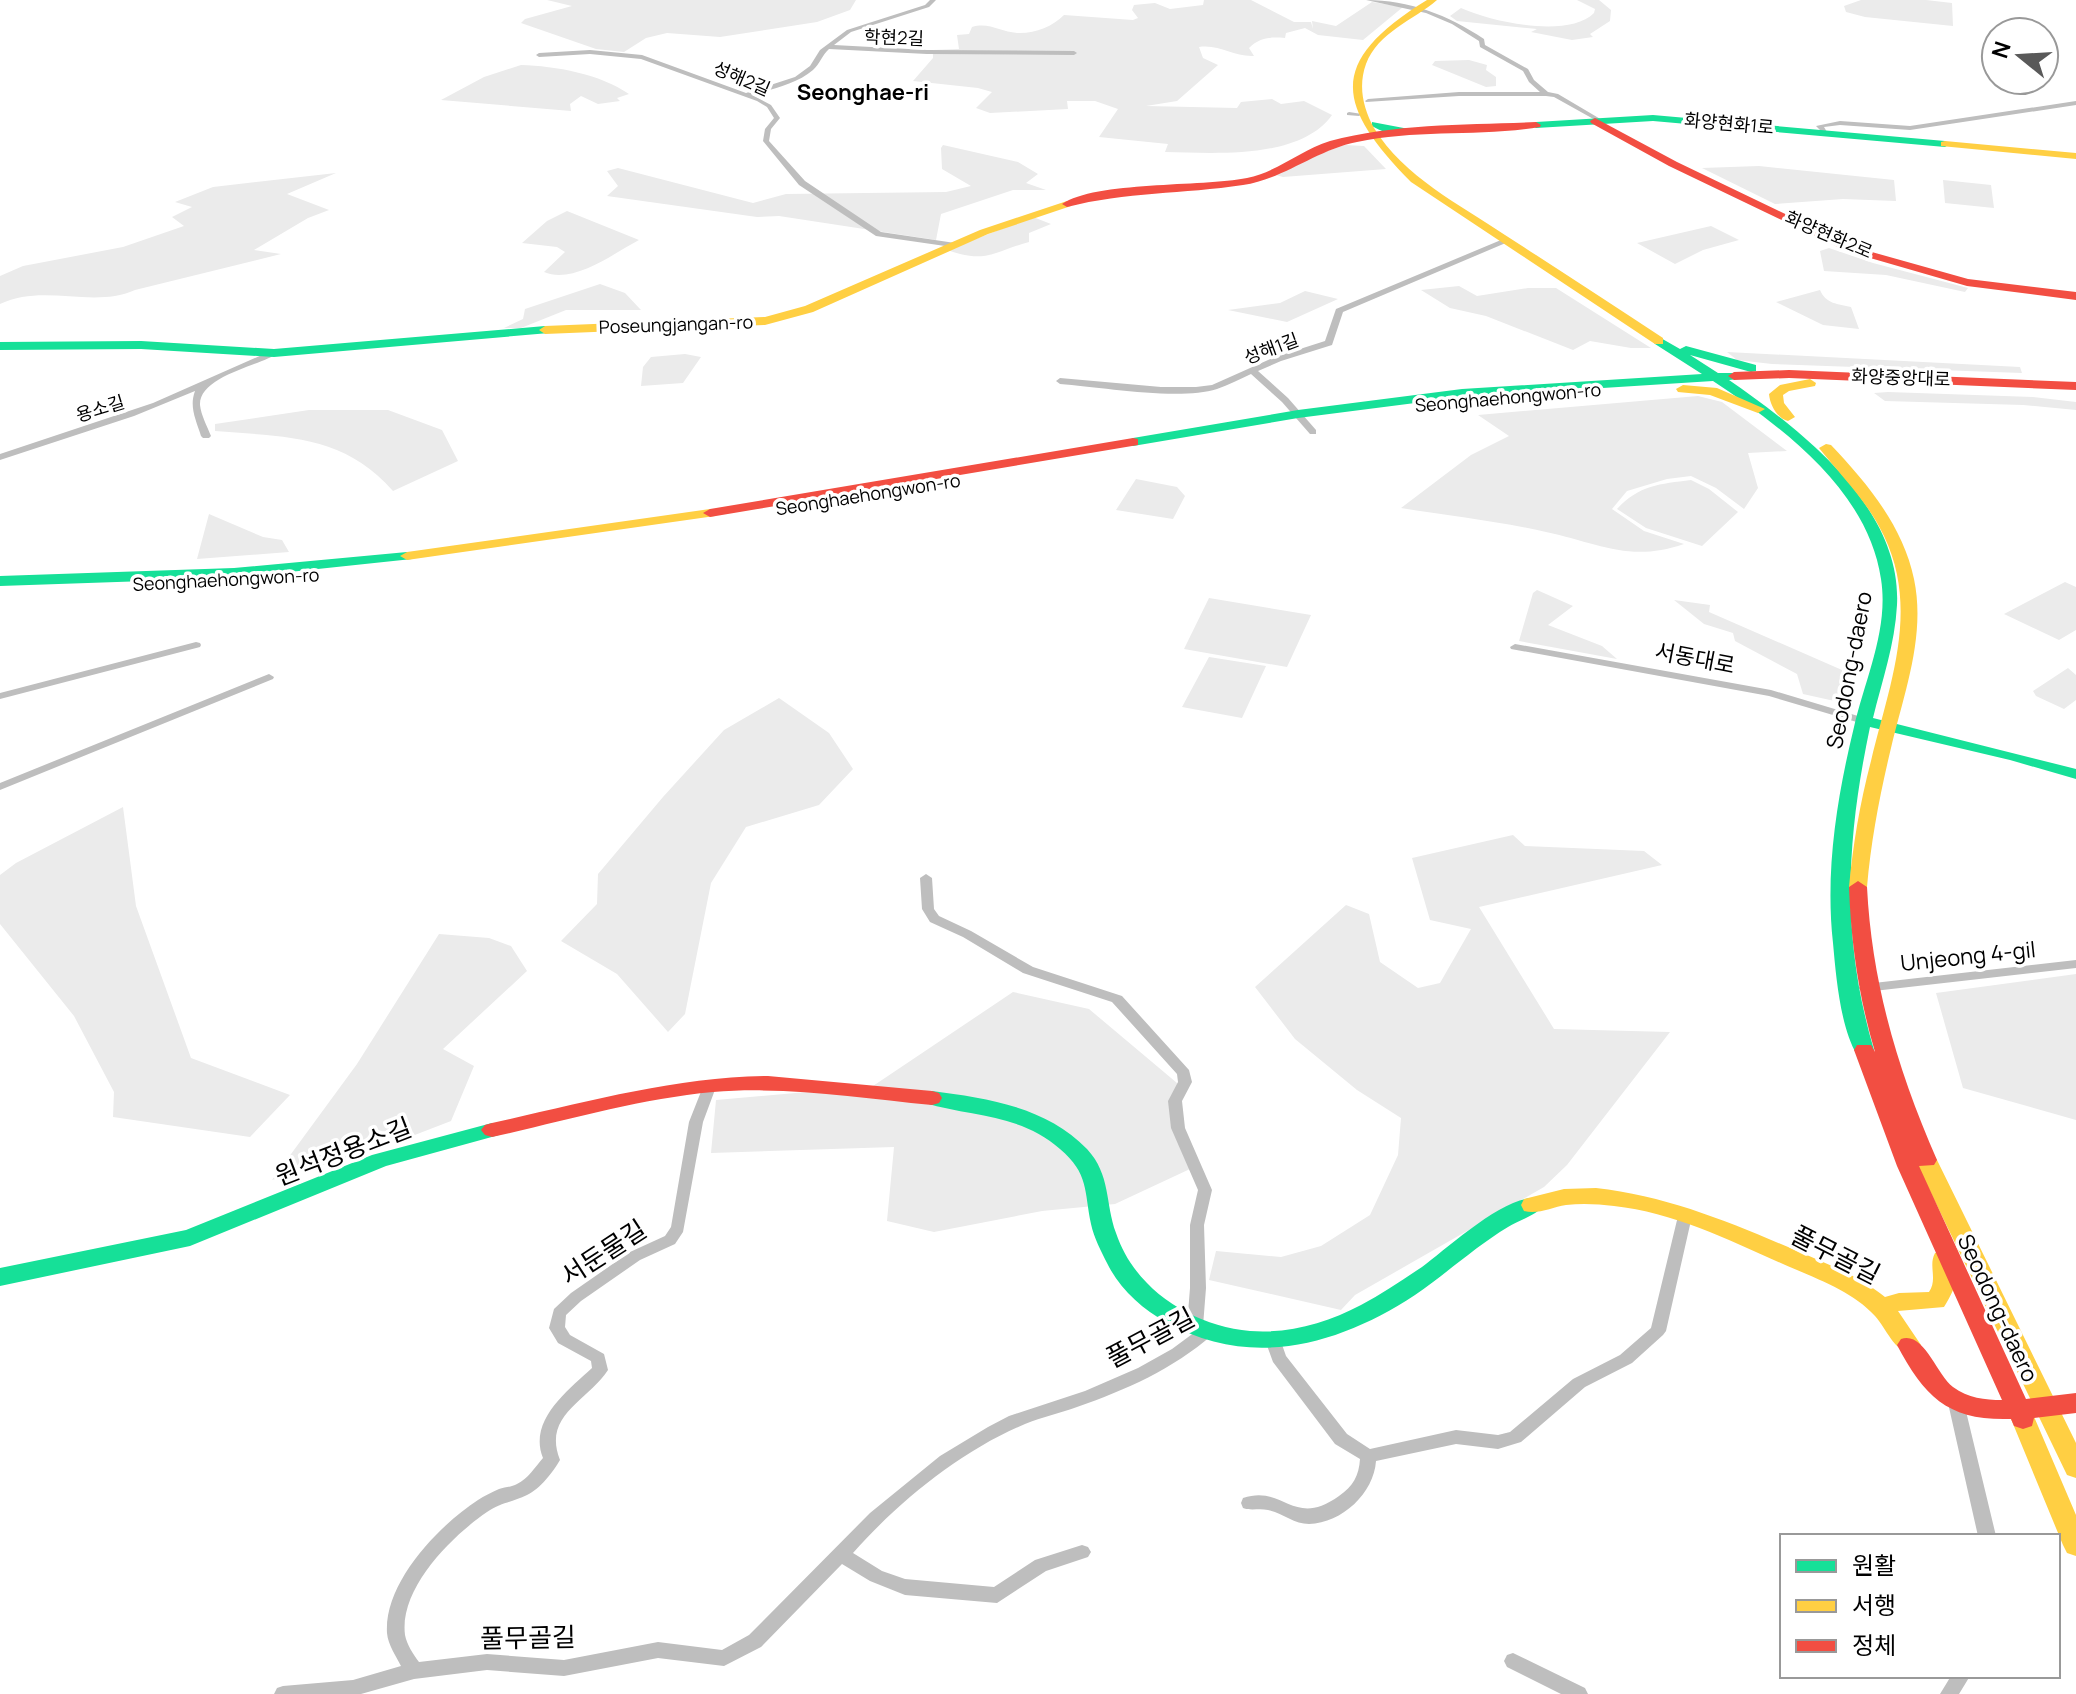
<svg xmlns="http://www.w3.org/2000/svg" width="2076" height="1694" font-family="Manrope,'Noto Sans KR',sans-serif">
<style>
.green{fill:#ebebeb}
.lines{fill:none;stroke-linecap:round;stroke-linejoin:round}
.street{fill:#bebebe;fill-rule:evenodd}
.fast{fill:#16e098;fill-rule:evenodd}
.slow{fill:#ffcf43;fill-rule:evenodd}
.jam{fill:#f24e42;fill-rule:evenodd}
.labels{text-anchor:middle;dominant-baseline:central;stroke-width:7;stroke-linejoin:round;paint-order:stroke}
.far-street-label{font-size:18px;fill:#000;stroke:#fff}
.far-quarter-label{font-size:22px;font-weight:bold;fill:#000;stroke:#fff}
.street-label{font-size:22px;fill:#000;stroke:#fff}
.near-street-label{font-size:26px;fill:#000;stroke:#fff}
</style>
<rect width="100%" height="100%" fill="#fff"/>
<!-- green -->
<path class="green" d="M 547,0 L 856,0 L 850,10 L 817,22 L 720,37 L 667,33 L 646,38 L 624,52 L 596,49 L 521,23 L 525,19 L 572,6 Z
M 1204,0 L 1251,0 L 1294,22 L 1311,22 L 1313,29 L 1312,21 L 1336,26 L 1372,2 L 1403,7 L 1363,40 L 1318,35 L 1305,28 L 1286,33 L 1285,38 C 1270,37 1260,37 1249,48 L 1254,56 C 1233,57 1220,44 1199,47 L 1203,58 L 1218,65 L 1177,101 L 1146,106 L 1237,108 L 1241,102 L 1272,99 L 1281,104 L 1304,101 L 1332,115 C 1300,160 1214,153 1165,152 L 1168,144 L 1099,137 L 1118,109 L 1095,101 L 1067,101 L 1068,109 L 990,113 L 976,108 L 992,92 L 978,88 L 913,81 L 933,58 L 933,50 L 959,49 L 957,35 L 969,34 L 972,27 C 989,22 1001,32 1017,33 C 1034,34 1052,27 1064,15 L 1133,20 L 1138,18 L 1132,10 L 1134,5 L 1155,3 L 1170,9 L 1203,5 Z
M 1577,0 L 1599,0 L 1611,10 L 1610,21 L 1590,34 L 1593,37 L 1572,40 L 1531,32 L 1537,29 L 1457,21 L 1450,16 L 1461,8 C 1492,22 1568,39 1594,13 L 1595,9 Z
M 1861,0 L 1926,0 L 1952,3 L 1953,26 L 1865,17 L 1846,12 L 1844,6 Z
M 1469,60 L 1487,65 L 1486,70 L 1496,77 L 1496,86 L 1486,87 L 1432,65 L 1435,61 Z
M 521,65 C 556,66 600,74 629,94 L 617,98 L 620,101 L 598,104 L 581,96 L 570,104 L 571,111 L 441,100 L 484,77 Z
M 943,145 L 1018,162 L 1038,174 L 1026,183 L 1046,190 L 1013,190 L 941,214 L 936,240 L 779,216 L 757,217 L 607,196 L 618,186 L 607,171 L 618,168 L 753,203 L 786,194 L 946,192 L 971,186 L 942,169 L 941,148 Z
M 1345,145 L 1364,146 L 1386,169 L 1283,177 L 1276,175 L 1295,162 Z
M 1759,166 L 1894,180 L 1896,201 L 1843,199 L 1775,204 L 1702,168 Z
M 336,173 L 287,194 L 329,210 L 308,218 L 254,250 L 281,254 L 135,290 C 92,309 44,283 0,304 L 0,276 L 23,266 L 123,247 L 184,226 L 172,217 L 192,207 L 175,202 L 213,187 Z
M 1943,180 L 1991,185 L 1994,208 L 1945,203 Z
M 567,211 L 639,240 C 614,253 573,285 544,272 L 565,252 L 557,247 L 522,243 L 547,221 Z
M 1033,217 L 1051,224 L 1029,233 L 1029,242 C 992,252 987,264 947,250 Z
M 1711,226 L 1739,240 L 1703,250 L 1675,264 L 1637,243 Z
M 1829,248 L 1873,263 L 1968,288 L 1965,292 L 1886,275 L 1824,271 L 1820,251 Z
M 600,284 L 625,293 L 641,310 L 566,310 L 521,328 L 504,328 L 523,319 L 525,309 Z
M 1459,286 L 1477,296 L 1528,288 L 1556,288 L 1651,348 L 1631,348 L 1590,341 L 1573,350 L 1486,316 L 1450,308 L 1421,290 Z
M 1820,290 C 1826,304 1838,304 1851,307 L 1859,329 L 1823,325 L 1776,302 Z
M 1305,291 L 1338,299 L 1287,322 L 1228,310 L 1280,303 Z
M 1727,352 L 2020,367 L 2022,373 L 1772,364 L 1737,360 Z
M 685,354 L 701,357 L 683,383 L 641,386 L 643,367 L 651,357 Z
M 1888,392 L 2033,397 L 2076,402 L 2076,410 L 2023,405 L 1885,401 L 1874,393 Z
M 1698,396 L 1722,402 L 1787,451 L 1748,453 L 1758,488 L 1744,509 L 1716,488 L 1691,476 L 1667,479 L 1627,491 L 1612,509 L 1644,531 L 1684,544 C 1630,563 1598,543 1546,532 C 1499,521 1449,516 1401,508 L 1471,455 L 1509,436 L 1478,415 Z
M 309,410 L 388,410 L 442,430 L 458,461 L 393,491 C 343,434 285,437 215,431 L 215,424 Z
M 1136,479 L 1177,487 L 1185,496 L 1173,519 L 1116,510 Z
M 1691,480 L 1709,489 L 1738,512 L 1702,546 L 1646,528 L 1617,509 C 1639,485 1660,484 1691,480 Z
M 209,514 L 263,537 L 282,540 L 289,552 L 197,559 Z
M 2065,582 L 2076,587 L 2076,630 L 2059,640 L 2004,614 Z
M 1537,590 L 1573,606 L 1548,625 L 1602,646 L 1617,659 L 1519,641 L 1533,593 Z
M 1209,598 L 1311,615 L 1287,667 L 1184,649 Z
M 1674,600 L 1710,605 L 1709,612 L 1842,670 L 1839,702 L 1803,694 L 1797,674 L 1735,641 L 1733,633 L 1704,624 Z
M 1209,657 L 1266,666 L 1242,718 L 1182,707 Z
M 2068,668 L 2076,675 L 2076,700 L 2064,709 L 2036,696 L 2033,691 Z
M 779,698 L 829,733 L 853,769 L 819,805 L 746,827 L 711,883 L 685,1014 L 668,1032 L 617,974 L 561,941 L 597,904 L 598,874 L 663,797 L 724,730 Z
M 123,807 L 136,906 L 191,1058 L 290,1095 L 250,1137 L 113,1117 L 114,1092 L 74,1016 L 0,924 L 0,875 L 16,863 Z
M 1513,835 L 1525,846 L 1644,851 L 1662,865 L 1479,907 L 1554,1029 L 1670,1032 L 1567,1165 L 1544,1187 L 1355,1295 L 1341,1310 L 1209,1280 L 1216,1251 L 1281,1257 L 1321,1246 L 1370,1215 L 1398,1155 L 1401,1118 L 1357,1090 L 1295,1039 L 1255,987 L 1346,905 L 1369,914 L 1380,962 L 1418,988 L 1440,983 L 1471,929 L 1430,920 L 1412,858 Z
M 439,934 L 489,938 L 511,946 L 527,971 L 443,1049 L 474,1066 L 451,1121 L 381,1148 L 272,1180 L 357,1064 Z
M 2076,974 L 2076,1120 L 1963,1088 L 1936,993 Z
M 1013,992 L 1089,1009 L 1177,1083 L 1190,1169 L 1115,1204 L 1042,1211 L 934,1232 L 887,1221 L 894,1147 L 711,1153 L 716,1100 L 873,1086 Z"/>
<g class="lines">
<!-- street -->
<path class="street" d="M 930,0 L 936,0 L 929,7 L 851,32 L 834,45 L 927,50 L 1074,51 L 1077,53 L 1074,55 L 927,54 L 829,49 C 822,55 820,64 813,70 C 797,84 772,89 752,95 L 771,105 L 780,118 L 771,129 L 769,141 L 805,181 L 881,232 L 955,243 L 955,247 L 952,247 L 876,236 L 799,185 L 763,141 L 765,129 L 774,118 L 767,107 L 757,101 L 641,59 L 590,54 L 539,57 L 536,55 L 539,53 L 590,50 L 642,55 L 746,93 L 795,77 L 810,66 L 820,50 L 847,30 L 925,5 Z
M 1366,0 C 1409,0 1448,15 1484,39 L 1485,45 L 1528,69 L 1534,80 L 1548,92 L 1558,94 L 1602,120 L 1597,121 L 1554,97 L 1546,96 L 1459,96 L 1366,102 L 1365,101 L 1368,99 L 1459,92 L 1540,92 L 1529,82 L 1523,71 L 1480,47 L 1479,41 L 1452,24 L 1426,13 Z
M 2076,101 L 2076,105 L 1910,130 L 1840,125 L 1824,127 L 1827,132 L 1824,134 L 1816,126 L 1840,121 L 1910,126 Z
M 1349,112 L 1362,114 L 1359,116 L 1347,115 L 1347,113 Z
M 1501,240 L 1508,242 L 1343,312 L 1332,345 L 1281,361 L 1258,371 L 1288,398 L 1316,430 L 1316,434 L 1310,434 L 1282,402 L 1251,374 C 1240,379 1228,385 1217,389 C 1179,401 1101,387 1060,384 L 1056,381 L 1060,378 L 1161,387 L 1196,387 L 1212,385 L 1275,357 L 1325,341 L 1336,309 Z
M 271,351 L 278,353 C 260,366 199,376 200,405 C 201,415 207,426 211,436 L 209,438 L 203,438 L 201,436 C 196,420 189,407 195,391 L 134,416 L 0,460 L 0,454 L 153,403 Z
M 196,642 L 200,643 L 201,645 L 200,647 L 0,699 L 0,693 Z
M 1515,644 L 1771,690 L 1868,719 L 1870,721 L 1864,724 L 1860,723 L 1769,696 L 1511,649 L 1510,647 Z
M 269,674 L 274,677 L 273,679 L 0,790 L 0,783 Z
M 926,874 L 932,878 L 934,909 L 939,916 L 971,931 L 1033,967 L 1122,996 L 1189,1070 L 1192,1082 L 1182,1101 L 1185,1128 L 1212,1190 L 1204,1225 L 1206,1288 L 1203,1326 L 1207,1325 L 1212,1327 L 1215,1331 L 1212,1335 C 1173,1369 1126,1390 1077,1407 C 1060,1413 1042,1417 1025,1424 C 962,1450 898,1502 853,1553 L 882,1571 L 905,1579 L 994,1587 L 1035,1560 L 1082,1545 L 1088,1547 L 1091,1552 L 1088,1557 L 1046,1571 L 997,1603 L 905,1595 L 870,1581 L 842,1564 L 761,1647 L 724,1666 L 658,1658 L 564,1676 L 487,1670 L 414,1679 L 361,1694 L 274,1694 L 277,1688 L 283,1686 L 353,1680 L 401,1666 C 396,1656 388,1645 387,1633 C 384,1583 438,1526 478,1500 C 484,1496 492,1492 499,1489 C 505,1487 512,1487 517,1484 C 528,1479 535,1467 543,1458 C 528,1421 567,1391 592,1368 L 591,1361 L 558,1343 L 549,1328 L 554,1309 L 571,1293 L 630,1252 L 665,1236 L 671,1227 L 689,1122 L 704,1084 L 714,1084 L 716,1087 L 703,1122 L 683,1232 L 675,1244 L 640,1260 L 581,1301 L 566,1315 L 565,1327 L 570,1335 L 604,1354 L 608,1370 C 588,1401 542,1415 560,1460 C 553,1472 540,1489 527,1495 C 513,1502 502,1502 487,1512 C 452,1536 399,1588 405,1635 C 407,1645 413,1654 419,1662 L 487,1654 L 564,1660 L 658,1642 L 722,1650 L 749,1635 L 870,1513 L 940,1456 L 988,1427 L 1009,1416 L 1085,1391 L 1138,1368 L 1172,1349 L 1195,1332 L 1190,1330 L 1187,1326 L 1190,1288 L 1190,1225 L 1198,1190 L 1171,1128 L 1168,1101 L 1178,1082 L 1177,1074 L 1112,1002 L 1023,973 L 963,937 L 930,922 L 922,909 L 920,878 Z
M 2076,960 L 2076,968 L 1865,992 L 1858,988 L 1865,984 Z
M 1685,1211 L 1690,1212 L 1692,1216 L 1666,1331 L 1663,1335 L 1632,1363 L 1585,1387 L 1521,1442 L 1498,1449 L 1456,1444 L 1376,1461 C 1374,1493 1342,1523 1309,1524 C 1294,1524 1282,1513 1268,1510 C 1259,1508 1251,1511 1243,1508 L 1241,1503 L 1243,1498 C 1284,1484 1293,1529 1339,1496 C 1353,1486 1359,1476 1360,1459 L 1335,1444 L 1273,1362 L 1265,1340 L 1267,1336 L 1273,1334 L 1279,1336 L 1286,1356 L 1347,1434 L 1370,1449 L 1456,1430 L 1498,1435 L 1510,1432 L 1573,1379 L 1620,1355 L 1651,1328 L 1678,1216 L 1680,1212 Z
M 1956,1397 L 1962,1398 L 1964,1403 L 1996,1536 L 1978,1536 L 1948,1403 L 1950,1398 Z
M 1513,1653 L 1585,1688 L 1588,1694 L 1561,1694 L 1507,1667 L 1504,1661 L 1507,1655 Z
M 1951,1676 L 1970,1676 L 1959,1694 L 1940,1694 Z"/>
<!-- fast -->
<path class="fast" d="M 1653,115 L 1945,141 L 1950,144 L 1945,147 L 1653,121 L 1536,128 L 1531,125 L 1536,122 Z
M 1372,122 L 1409,129 L 1414,132 C 1402,139 1384,133 1372,126 Z
M 545,326 L 551,330 L 549,333 L 274,357 L 141,349 L 0,350 L 0,342 L 141,341 L 274,349 Z
M 1659,337 L 1680,349 L 1686,346 L 1756,365 L 1756,371 L 1751,372 L 1690,355 L 1718,373 L 1739,373 L 1739,379 L 1729,380 C 1801,430 1902,507 1897,605 C 1895,644 1882,681 1873,718 L 2076,769 L 2076,779 L 2010,760 L 1870,727 C 1846,841 1841,938 1874,1050 L 1871,1055 L 1857,1055 C 1840,1026 1836,976 1833,943 C 1825,871 1837,797 1854,727 C 1865,679 1889,629 1881,579 C 1868,490 1782,427 1713,381 L 1462,397 L 1298,418 L 1133,446 L 1126,442 L 1133,438 L 1298,410 L 1462,389 L 1702,374 L 1655,344 L 1653,341 Z
M 407,552 L 414,556 L 412,559 L 234,578 L 0,586 L 0,576 L 234,568 Z
M 932,1091 C 987,1098 1047,1107 1087,1149 C 1111,1175 1105,1203 1116,1233 C 1135,1290 1193,1326 1250,1331 C 1289,1334 1327,1323 1361,1305 C 1382,1294 1402,1280 1422,1267 C 1447,1249 1510,1190 1540,1199 L 1543,1205 C 1537,1216 1518,1220 1508,1227 C 1475,1247 1447,1273 1415,1295 C 1339,1345 1250,1370 1166,1322 C 1142,1309 1119,1288 1107,1263 C 1101,1251 1094,1238 1091,1224 C 1084,1190 1089,1174 1060,1149 C 1021,1114 972,1117 925,1103 L 922,1098 L 925,1093 Z
M 492,1123 L 499,1125 L 503,1130 L 499,1135 L 386,1166 L 190,1246 L 0,1286 L 0,1268 L 186,1230 L 372,1155 Z"/>
<!-- slow -->
<path class="slow" d="M 1427,0 L 1437,0 C 1414,20 1378,32 1366,64 C 1358,86 1363,108 1374,128 C 1404,177 1459,204 1505,235 C 1558,269 1611,304 1663,338 L 1663,344 L 1655,344 L 1411,182 C 1334,104 1328,61 1427,0 Z
M 1945,141 L 2076,153 L 2076,159 L 1941,146 L 1941,142 Z
M 1067,201 L 1072,204 L 1071,206 L 988,234 L 813,312 L 765,325 L 545,334 L 539,330 L 545,326 L 765,317 L 805,306 L 980,230 Z
M 1810,379 L 1816,383 L 1815,386 L 1789,391 L 1783,395 L 1784,403 L 1795,417 L 1788,421 C 1777,418 1770,405 1769,394 L 1780,385 Z
M 1683,385 L 1717,388 L 1765,409 L 1758,413 L 1710,395 L 1678,392 L 1676,389 Z
M 1826,444 L 1831,445 C 1867,483 1903,526 1914,579 C 1926,636 1904,693 1891,748 C 1880,794 1871,840 1867,887 L 1858,893 L 1849,887 C 1853,844 1860,803 1871,761 C 1889,686 1920,611 1884,536 C 1868,502 1842,477 1819,448 Z
M 710,509 L 717,513 L 715,516 L 407,560 L 400,556 L 407,552 Z
M 1926,1152 L 1934,1155 L 1937,1160 L 2076,1443 L 2076,1478 L 2067,1475 L 1915,1160 L 1918,1155 Z
M 1596,1188 C 1668,1196 1732,1223 1797,1251 C 1828,1264 1859,1276 1885,1297 L 1899,1293 L 1929,1292 C 1938,1279 1928,1266 1935,1253 L 1943,1251 L 1951,1253 C 1962,1274 1955,1289 1944,1307 L 1898,1311 L 1921,1345 L 1917,1351 C 1896,1358 1888,1330 1875,1316 C 1855,1294 1825,1282 1797,1270 C 1738,1245 1679,1213 1614,1206 C 1598,1204 1582,1203 1566,1205 C 1552,1207 1538,1215 1524,1211 L 1521,1205 L 1524,1199 L 1564,1189 Z
M 2023,1409 L 2032,1412 L 2035,1419 L 2076,1515 L 2076,1556 L 2067,1553 L 2063,1545 L 2011,1419 L 2014,1412 Z"/>
<!-- jam -->
<path class="jam" d="M 1595,118 L 1677,162 L 1854,247 L 1968,279 L 2076,292 L 2076,300 L 1967,286 L 1846,251 L 1669,166 L 1591,123 L 1590,121 Z
M 1536,122 L 1541,125 L 1540,127 C 1479,137 1417,129 1357,142 C 1316,150 1284,179 1243,185 C 1184,194 1125,192 1067,207 L 1062,204 C 1096,181 1201,187 1247,178 C 1277,172 1301,150 1330,141 C 1397,123 1468,125 1536,122 Z
M 1789,370 L 2076,382 L 2076,390 L 1789,378 L 1734,380 L 1728,376 L 1734,372 Z
M 1133,438 L 1138,439 L 1138,445 L 710,517 L 703,513 L 710,509 Z
M 1858,881 L 1867,887 C 1872,984 1898,1071 1937,1160 L 1934,1165 L 1919,1166 L 2026,1399 L 2076,1393 L 2076,1413 L 2034,1418 L 2032,1426 L 2023,1429 L 2014,1426 L 2011,1419 C 1949,1421 1925,1398 1897,1345 L 1901,1339 C 1924,1331 1936,1374 1953,1387 C 1968,1398 1985,1400 2002,1400 L 1897,1166 L 1854,1050 L 1857,1045 L 1871,1045 L 1875,1052 C 1859,998 1851,944 1849,887 Z
M 768,1076 L 932,1091 L 939,1093 L 942,1098 L 939,1103 L 932,1105 C 860,1098 786,1086 713,1092 C 638,1099 565,1121 492,1137 L 485,1135 L 481,1130 L 485,1125 L 492,1123 C 584,1103 673,1077 768,1076 Z"/>
</g>
<g class="labels">
<!-- far-street labels -->
<g class="far-street-label">
<text transform="translate(894 37) rotate(2)">학현2길</text>
<text transform="translate(742 78) rotate(23)">성해2길</text>
<text transform="translate(1729 123) rotate(5)">화양현화1로</text>
<text transform="translate(1829 234) rotate(23)">화양현화2로</text>
<text transform="translate(676 324) rotate(-2)">Poseungjangan-ro</text>
<text transform="translate(1271 348) rotate(-20)">성해1길</text>
<text transform="translate(1901 377) rotate(2)">화양중앙대로</text>
<text transform="translate(1508 397) rotate(-5)">Seonghaehongwon-ro</text>
<text transform="translate(100 408) rotate(-17)">용소길</text>
<text transform="translate(868 494) rotate(-9)">Seonghaehongwon-ro</text>
<text transform="translate(226 579) rotate(-3)">Seonghaehongwon-ro</text>
</g>
<!-- far-quarter labels -->
<g class="far-quarter-label">
<text x="863" y="92">Seonghae-ri</text>
</g>
<!-- street labels -->
<g class="street-label">
<text transform="translate(1695 658) rotate(11)">서동대로</text>
<text transform="translate(1849 670) rotate(-79)">Seodong-daero</text>
<text transform="translate(1968 956) rotate(-6)">Unjeong 4-gil</text>
<text transform="translate(1998 1308) rotate(65)">Seodong-daero</text>
</g>
<!-- near-street labels -->
<g class="near-street-label">
<text transform="translate(343 1151) rotate(-21)">원석정용소길</text>
<text transform="translate(603 1252) rotate(-33)">서둔물길</text>
<text transform="translate(1836 1254) rotate(27)">풀무골길</text>
<text transform="translate(1150 1337) rotate(-28)">풀무골길</text>
<text transform="translate(528 1637) rotate(-1)">풀무골길</text>
</g>
</g>
<!-- legend -->
<rect x="1780" y="1534" width="280" height="144" fill="#ffffff" stroke="#999999" stroke-width="2"/>
<rect x="1796" y="1560" width="40" height="12" fill="#16e098" stroke="#999999" stroke-width="2"/>
<text x="1852" y="1574" font-size="24" fill="#000000">원활</text>
<rect x="1796" y="1600" width="40" height="12" fill="#ffcf43" stroke="#999999" stroke-width="2"/>
<text x="1852" y="1614" font-size="24" fill="#000000">서행</text>
<rect x="1796" y="1640" width="40" height="12" fill="#f24e42" stroke="#999999" stroke-width="2"/>
<text x="1852" y="1654" font-size="24" fill="#000000">정체</text>
<!-- north arrow -->
<g transform="translate(2020 56) rotate(288)"><circle r="38" fill="#ffffff" stroke="#999999" stroke-width="2"/>
<path d="M0-6L14 30L0 20L-14 30Z" fill="#595959"/>
<text y="-12" font-size="22" font-weight="bold" text-anchor="middle" fill="#000000">N</text>
</g>
</svg>
